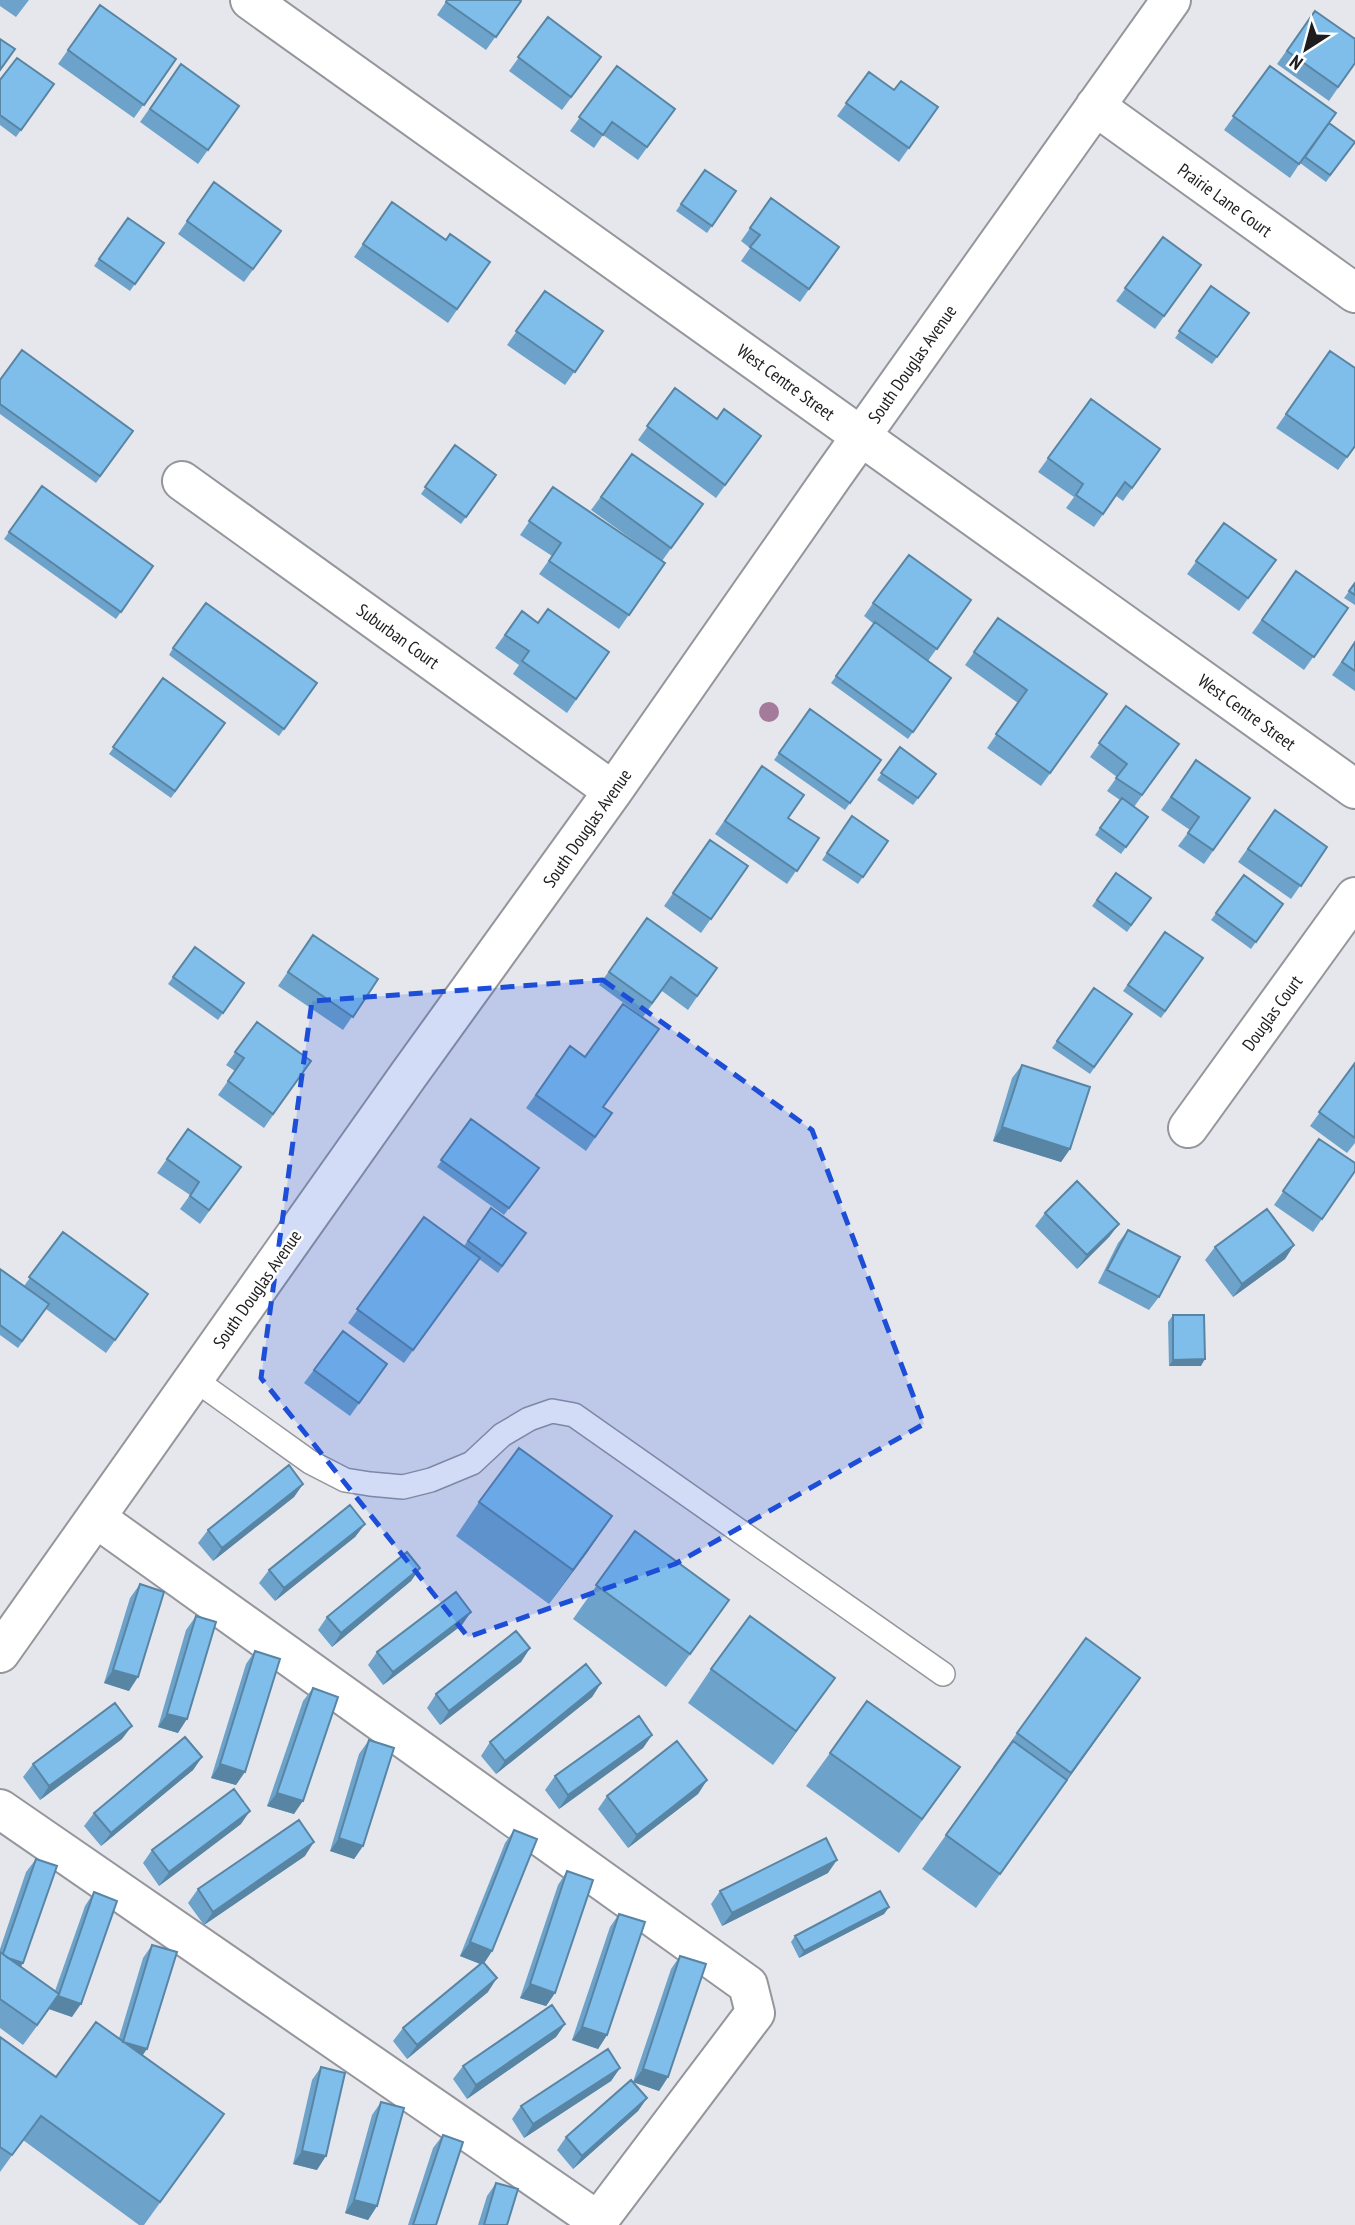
<svg xmlns="http://www.w3.org/2000/svg" width="1355" height="2225" font-family="'PT Sans Narrow',sans-serif">
<style>
.lines{fill:none;stroke-linecap:round;stroke-linejoin:round}
.service-casing{stroke:#94969b;stroke-width:26}
.minor-casing{stroke:#94969b;stroke-width:42}
.service{stroke:#fff;stroke-width:23}
.minor{stroke:#fff;stroke-width:38}
.tree{fill:#a47b9a}
.wall{fill:#6da3ca}
.shaded-wall{fill:#5985a4}
.building{fill:#7fbeeb;stroke:#5985a4;stroke-width:2}
.marked{fill:#1d4ed8;fill-opacity:0.2;stroke:#1d4ed8;stroke-width:5;stroke-dasharray:14 9;stroke-linejoin:round}
.labels{text-anchor:middle;dominant-baseline:central;stroke-width:5;stroke-linejoin:round;paint-order:stroke}
.street-label{font-size:18px;fill:#1d1d1f;stroke:#fff}
</style>
<rect width="100%" height="100%" fill="#e6e7ed"/>
<g class="lines">
<!-- service casing -->
<g class="service-casing">
<path id="service" d="M 194,1379 L 310,1462 L 345,1480 L 370,1484 L 403,1487 L 431,1480 L 472,1463 L 502,1435 L 529,1419 L 552,1411 L 574,1415 L 943,1674"/>
</g>
<!-- minor casing -->
<g class="minor-casing">
<path id="minor" d="M 250,0 L 1355,789
M 1095,106 L 1355,293
M 182,481 L 613,791
M 1188,1128 L 1355,897
M 0,1653 L 407,1077 L 613,791 L 832,477 L 1171,0
M 0,1809 L 598,2221 L 755,2013 L 748,1985 L 96,1518"/>
</g>
<!-- service -->
<use href="#service" class="service"/>
<!-- minor -->
<use href="#minor" class="minor"/>
</g>
<!-- trees -->
<circle class="tree" cx="769" cy="712" r="10"/>
<!-- wall -->
<path class="wall" d="M 0,0 L 29,0 L 16,17 L 0,6 Z
M 447,0 L 521,1 L 486,50 L 437,15 Z
M 100,5 L 176,59 L 134,118 L 58,64 Z
M 1315,11 L 1354,38 L 1355,37 L 1355,63 L 1329,101 L 1277,64 Z
M 548,17 L 601,57 L 562,110 L 509,71 Z
M 181,64 L 239,106 L 198,164 L 140,122 Z
M 617,66 L 675,109 L 638,160 L 603,135 L 594,148 L 570,131 Z
M 1270,66 L 1329,123 L 1355,142 L 1326,182 L 1300,163 L 1290,178 L 1224,130 Z
M 869,72 L 894,90 L 938,107 L 899,162 L 837,116 Z
M 0,80 L 54,84 L 16,137 L 0,125 Z
M 705,170 L 736,191 L 707,233 L 676,211 Z
M 214,182 L 281,231 L 244,282 L 178,234 Z
M 771,198 L 839,247 L 800,302 L 741,261 L 750,248 L 741,241 Z
M 392,202 L 446,240 L 490,262 L 448,323 L 354,257 Z
M 128,218 L 164,243 L 130,291 L 94,266 Z
M 1163,237 L 1201,265 L 1155,329 L 1116,301 Z
M 1211,286 L 1249,313 L 1212,364 L 1175,338 Z
M 545,291 L 603,331 L 565,385 L 507,345 Z
M 1330,351 L 1355,446 L 1338,470 L 1276,428 Z
M 0,380 L 133,431 L 96,483 L 0,414 Z
M 675,388 L 717,419 L 761,436 L 716,498 L 638,440 Z
M 1091,399 L 1160,449 L 1123,501 L 1116,496 L 1094,527 L 1066,508 L 1074,497 L 1038,472 Z
M 455,445 L 496,475 L 461,524 L 421,494 Z
M 632,454 L 703,504 L 662,561 L 591,510 Z
M 42,486 L 153,566 L 116,619 L 4,539 Z
M 553,487 L 665,563 L 619,629 L 539,574 L 552,556 L 520,535 Z
M 1224,523 L 1276,560 L 1239,611 L 1187,574 Z
M 1296,571 L 1348,608 L 1304,670 L 1252,633 Z
M 1355,583 L 1355,605 L 1344,598 Z
M 971,600 L 928,661 L 951,678 L 908,739 L 831,683 L 874,624 L 864,616 L 873,603 Z
M 522,611 L 538,623 L 609,652 L 567,713 L 513,674 L 519,665 L 495,648 Z
M 998,618 L 1107,694 L 1041,786 L 987,748 L 1018,703 L 965,665 Z
M 1355,642 L 1355,691 L 1332,675 Z
M 173,648 L 317,683 L 279,736 L 169,655 Z
M 163,678 L 225,723 L 171,798 L 109,754 Z
M 1126,706 L 1179,744 L 1134,807 L 1148,817 L 1121,854 L 1095,835 L 1120,800 L 1107,791 L 1117,777 L 1090,757 Z
M 810,709 L 881,760 L 845,810 L 774,760 Z
M 900,747 L 936,774 L 913,805 L 877,780 Z
M 1196,760 L 1250,798 L 1204,864 L 1178,846 L 1190,830 L 1161,810 Z
M 762,766 L 788,818 L 819,838 L 787,884 L 715,834 Z
M 1275,810 L 1327,847 L 1291,899 L 1238,862 Z
M 852,816 L 888,841 L 858,884 L 822,860 Z
M 710,840 L 748,866 L 701,933 L 664,906 Z
M 1116,873 L 1151,898 L 1127,932 L 1092,906 Z
M 1244,875 L 1283,904 L 1251,949 L 1211,920 Z
M 647,918 L 717,968 L 688,1010 L 662,991 L 643,1017 L 599,985 Z
M 1165,932 L 1203,958 L 1161,1018 L 1123,991 Z
M 313,935 L 378,979 L 343,1030 L 278,986 Z
M 195,947 L 244,983 L 218,1020 L 168,984 Z
M 1094,988 L 1132,1014 L 1090,1074 L 1052,1048 Z
M 257,1022 L 311,1061 L 264,1128 L 218,1095 L 235,1071 L 226,1065 Z
M 570,1046 L 603,1107 L 612,1113 L 586,1151 L 526,1108 Z
M 1355,1063 L 1355,1143 L 1347,1153 L 1310,1126 Z
M 1022,1065 L 1070,1149 L 1061,1162 L 993,1141 L 1012,1078 Z
M 471,1119 L 539,1168 L 504,1215 L 437,1167 Z
M 188,1129 L 241,1167 L 200,1224 L 180,1209 L 190,1195 L 157,1173 Z
M 1319,1139 L 1355,1171 L 1313,1232 L 1274,1205 Z
M 491,1208 L 526,1233 L 498,1273 L 479,1259 L 404,1363 L 348,1323 L 424,1217 L 464,1246 Z
M 1045,1213 L 1119,1224 L 1109,1237 L 1077,1269 L 1035,1226 Z
M 1128,1230 L 1159,1297 L 1149,1310 L 1098,1283 L 1118,1243 Z
M 63,1232 L 148,1294 L 106,1353 L 46,1309 L 18,1348 L 0,1335 L 0,1269 L 24,1286 Z
M 1294,1245 L 1285,1259 L 1233,1297 L 1205,1260 L 1215,1247 Z
M 1173,1315 L 1201,1366 L 1169,1366 L 1168,1322 Z
M 343,1331 L 387,1364 L 350,1416 L 304,1383 Z
M 303,1484 L 294,1497 L 213,1561 L 198,1543 L 208,1530 Z
M 479,1502 L 589,1550 L 549,1604 L 456,1536 Z
M 365,1524 L 355,1537 L 275,1601 L 259,1583 L 269,1570 Z
M 635,1531 L 705,1634 L 666,1687 L 573,1619 Z
M 420,1568 L 411,1581 L 332,1647 L 318,1630 L 327,1617 Z
M 140,1584 L 129,1691 L 104,1683 L 130,1598 Z
M 196,1616 L 178,1733 L 158,1727 L 186,1630 Z
M 462,1625 L 383,1685 L 368,1665 L 377,1652 Z
M 530,1648 L 521,1662 L 440,1725 L 427,1708 L 436,1694 Z
M 255,1651 L 236,1785 L 211,1778 L 246,1664 Z
M 711,1669 L 835,1678 L 773,1765 L 688,1703 Z
M 1140,1678 L 976,1908 L 922,1869 L 994,1767 L 993,1767 L 1017,1733 Z
M 601,1683 L 592,1697 L 496,1774 L 481,1756 L 490,1742 Z
M 313,1688 L 294,1814 L 267,1806 L 303,1701 Z
M 652,1735 L 643,1748 L 559,1809 L 545,1790 L 555,1776 Z
M 122,1739 L 40,1800 L 23,1777 L 33,1764 Z
M 369,1740 L 363,1846 L 354,1859 L 330,1851 L 359,1754 Z
M 830,1753 L 960,1767 L 899,1853 L 806,1786 Z
M 202,1757 L 193,1770 L 101,1846 L 84,1826 L 94,1813 Z
M 707,1780 L 698,1794 L 628,1848 L 598,1809 L 607,1796 Z
M 241,1824 L 159,1886 L 143,1863 L 152,1850 Z
M 514,1830 L 492,1951 L 484,1963 L 488,1992 L 407,2059 L 393,2041 L 403,2028 L 480,1964 L 460,1956 L 505,1843 Z
M 305,1856 L 204,1925 L 188,1903 L 198,1889 Z
M 36,1859 L 23,1963 L 21,1967 L 55,1991 L 85,1906 L 94,1892 L 72,2017 L 49,2009 L 23,2045 L 0,2028 L 0,1949 L 26,1872 Z
M 567,1871 L 555,1993 L 546,2006 L 520,1998 L 558,1885 Z
M 828,1873 L 722,1926 L 711,1904 L 720,1891 Z
M 889,1907 L 884,1914 L 799,1958 L 791,1942 L 795,1936 Z
M 619,1914 L 607,2035 L 598,2049 L 572,2040 L 610,1927 Z
M 152,1945 L 143,2055 L 206,2139 L 144,2225 L 139,2225 L 23,2140 L 0,2172 L 0,2037 L 56,2077 L 119,2038 L 143,1958 Z
M 680,1956 L 668,2077 L 659,2091 L 633,2082 L 671,1969 Z
M 565,2024 L 556,2037 L 467,2099 L 453,2079 L 463,2066 Z
M 321,2067 L 317,2170 L 293,2164 L 312,2080 Z
M 620,2068 L 611,2081 L 524,2138 L 512,2119 L 521,2106 Z
M 647,2098 L 638,2111 L 573,2169 L 557,2150 L 566,2137 Z
M 381,2102 L 377,2206 L 368,2220 L 345,2213 L 372,2115 Z
M 443,2135 L 436,2225 L 408,2225 L 433,2148 Z
M 496,2183 L 507,2225 L 478,2225 L 487,2196 Z"/>
<!-- shaded-wall -->
<path class="shaded-wall" d="M 1002,1127 L 1070,1149 L 1061,1162 L 993,1141 Z
M 1119,1224 L 1109,1237 L 1077,1269 L 1087,1255 Z
M 1294,1245 L 1285,1259 L 1233,1297 L 1242,1284 Z
M 1205,1359 L 1201,1366 L 1169,1366 L 1173,1360 Z
M 303,1484 L 294,1497 L 213,1561 L 222,1548 Z
M 612,1516 L 589,1550 L 549,1604 L 573,1570 Z
M 365,1524 L 355,1537 L 275,1601 L 284,1588 Z
M 420,1568 L 411,1581 L 332,1647 L 341,1633 Z
M 471,1612 L 462,1625 L 383,1685 L 393,1672 Z
M 530,1648 L 521,1662 L 440,1725 L 449,1711 Z
M 113,1670 L 138,1677 L 129,1691 L 104,1683 Z
M 835,1678 L 811,1711 L 773,1765 L 796,1731 Z
M 1140,1678 L 1117,1711 L 1048,1807 L 1071,1773 Z
M 601,1683 L 592,1697 L 496,1774 L 505,1761 Z
M 167,1714 L 187,1719 L 178,1733 L 158,1727 Z
M 132,1726 L 122,1739 L 40,1800 L 49,1786 Z
M 652,1735 L 643,1748 L 559,1809 L 568,1795 Z
M 202,1757 L 193,1770 L 101,1846 L 111,1833 Z
M 220,1764 L 245,1772 L 236,1785 L 211,1778 Z
M 707,1780 L 698,1794 L 628,1848 L 637,1835 Z
M 277,1793 L 303,1801 L 294,1814 L 267,1806 Z
M 250,1811 L 241,1824 L 159,1886 L 169,1872 Z
M 339,1838 L 363,1846 L 354,1859 L 330,1851 Z
M 314,1842 L 305,1856 L 204,1925 L 213,1912 Z
M 837,1860 L 828,1873 L 722,1926 L 732,1913 Z
M 889,1907 L 884,1914 L 799,1958 L 804,1951 Z
M 470,1942 L 492,1951 L 483,1965 L 460,1956 Z
M 2,1956 L 23,1963 L 14,1976 Z
M 497,1978 L 488,1992 L 407,2059 L 417,2045 Z
M 530,1984 L 555,1993 L 546,2006 L 520,1998 Z
M 58,1995 L 81,2004 L 72,2017 L 49,2009 L 23,2045 Z
M 565,2024 L 556,2037 L 467,2099 L 476,2085 Z
M 582,2027 L 607,2035 L 598,2049 L 572,2040 Z
M 123,2042 L 147,2049 L 138,2062 Z
M 620,2068 L 611,2081 L 524,2138 L 533,2124 Z
M 643,2069 L 668,2077 L 659,2091 L 633,2082 Z
M 647,2098 L 638,2111 L 573,2169 L 582,2156 Z
M 302,2151 L 326,2156 L 317,2170 L 293,2164 Z
M 354,2200 L 377,2206 L 368,2220 L 345,2213 Z"/>
<!-- building -->
<path class="building" d="M 447,0 L 520,0 L 521,1 L 496,37 L 446,2 Z
M 100,5 L 176,59 L 144,105 L 68,50 Z
M 1315,11 L 1355,39 L 1355,63 L 1338,87 L 1287,51 Z
M 548,17 L 601,57 L 571,97 L 518,57 Z
M 0,39 L 15,49 L 0,70 Z
M 17,58 L 54,84 L 21,130 L 0,115 L 0,80 Z
M 181,64 L 239,106 L 208,150 L 150,109 Z
M 617,66 L 675,109 L 647,147 L 612,122 L 603,135 L 579,117 Z
M 1270,66 L 1336,113 L 1299,164 L 1233,116 Z
M 869,72 L 894,90 L 901,81 L 938,107 L 909,148 L 846,103 Z
M 1329,123 L 1355,142 L 1330,175 L 1305,157 Z
M 705,170 L 736,191 L 712,226 L 681,204 Z
M 214,182 L 281,231 L 253,269 L 187,221 Z
M 771,198 L 839,247 L 809,289 L 750,247 L 760,235 L 750,228 Z
M 392,202 L 446,240 L 450,234 L 490,262 L 457,309 L 363,244 Z
M 128,218 L 164,243 L 135,284 L 99,259 Z
M 1163,237 L 1201,265 L 1164,316 L 1125,288 Z
M 1211,286 L 1249,313 L 1217,357 L 1179,331 Z
M 545,291 L 603,331 L 575,372 L 516,331 Z
M 22,350 L 133,431 L 100,476 L 0,404 L 0,380 Z
M 1330,351 L 1355,368 L 1355,446 L 1347,457 L 1286,414 Z
M 675,388 L 717,419 L 724,409 L 761,436 L 725,485 L 647,426 Z
M 1091,399 L 1160,449 L 1132,488 L 1125,482 L 1103,514 L 1076,495 L 1083,484 L 1048,458 Z
M 455,445 L 496,475 L 466,517 L 425,487 Z
M 632,454 L 703,504 L 671,548 L 601,497 Z
M 42,486 L 153,566 L 121,612 L 9,532 Z
M 553,487 L 665,563 L 629,615 L 549,561 L 561,543 L 529,521 Z
M 1224,523 L 1276,560 L 1248,598 L 1196,561 Z
M 909,555 L 971,600 L 937,649 L 873,603 Z
M 1296,571 L 1348,608 L 1314,657 L 1262,620 Z
M 1355,583 L 1355,595 L 1349,591 Z
M 206,603 L 317,683 L 284,729 L 173,648 Z
M 548,609 L 609,652 L 576,699 L 522,661 L 529,651 L 505,635 L 522,611 L 538,623 Z
M 998,618 L 1107,694 L 1050,773 L 996,734 L 1027,690 L 974,652 Z
M 875,622 L 951,678 L 913,732 L 836,676 Z
M 1355,642 L 1355,671 L 1342,662 Z
M 163,678 L 225,723 L 175,791 L 113,747 Z
M 1126,706 L 1179,744 L 1142,795 L 1116,778 L 1127,764 L 1099,743 Z
M 810,709 L 881,760 L 850,803 L 779,753 Z
M 900,747 L 936,774 L 918,798 L 881,773 Z
M 1196,760 L 1250,798 L 1213,850 L 1188,833 L 1199,817 L 1171,797 Z
M 762,766 L 804,795 L 788,818 L 819,838 L 797,871 L 725,821 Z
M 1122,798 L 1148,817 L 1126,847 L 1100,828 Z
M 1275,810 L 1327,847 L 1301,886 L 1248,849 Z
M 852,816 L 888,841 L 863,877 L 827,853 Z
M 710,840 L 748,866 L 711,919 L 673,893 Z
M 1116,873 L 1151,898 L 1131,925 L 1097,900 Z
M 1244,875 L 1283,904 L 1256,942 L 1216,913 Z
M 647,918 L 717,968 L 697,996 L 671,977 L 652,1003 L 609,972 Z
M 1165,932 L 1203,958 L 1165,1011 L 1128,985 Z
M 313,935 L 378,979 L 353,1017 L 288,972 Z
M 195,947 L 244,983 L 223,1013 L 173,977 Z
M 1094,988 L 1132,1014 L 1094,1067 L 1057,1041 Z
M 623,1004 L 659,1029 L 603,1107 L 612,1113 L 595,1137 L 536,1095 L 570,1046 L 585,1057 Z
M 257,1022 L 311,1061 L 273,1114 L 228,1081 L 244,1058 L 235,1052 Z
M 1355,1063 L 1355,1138 L 1319,1112 Z
M 1022,1065 L 1090,1087 L 1070,1149 L 1002,1127 Z
M 471,1119 L 539,1168 L 509,1208 L 441,1160 Z
M 188,1129 L 241,1167 L 209,1210 L 190,1196 L 199,1182 L 167,1159 Z
M 1319,1139 L 1355,1163 L 1355,1171 L 1322,1219 L 1283,1191 Z
M 1077,1181 L 1119,1224 L 1087,1255 L 1045,1213 Z
M 491,1208 L 526,1233 L 502,1266 L 468,1241 Z
M 1267,1209 L 1294,1245 L 1242,1284 L 1215,1247 Z
M 424,1217 L 480,1258 L 413,1350 L 357,1309 Z
M 1128,1230 L 1180,1257 L 1159,1297 L 1107,1270 Z
M 63,1232 L 148,1294 L 115,1340 L 29,1277 Z
M 0,1269 L 49,1304 L 22,1341 L 0,1325 Z
M 1173,1315 L 1204,1315 L 1205,1359 L 1173,1360 Z
M 343,1331 L 387,1364 L 359,1403 L 314,1370 Z
M 519,1448 L 612,1516 L 573,1570 L 479,1502 Z
M 289,1465 L 303,1484 L 222,1548 L 208,1530 Z
M 350,1505 L 365,1524 L 284,1588 L 269,1570 Z
M 635,1531 L 729,1600 L 690,1654 L 596,1585 Z
M 407,1552 L 420,1568 L 341,1633 L 327,1617 Z
M 140,1584 L 164,1592 L 138,1677 L 113,1670 Z
M 456,1592 L 471,1612 L 393,1672 L 377,1652 Z
M 196,1616 L 216,1622 L 187,1719 L 167,1714 Z
M 750,1616 L 835,1678 L 796,1731 L 711,1669 Z
M 516,1631 L 530,1648 L 449,1711 L 436,1694 Z
M 1086,1638 L 1140,1678 L 1071,1773 L 1017,1733 Z
M 255,1651 L 280,1659 L 245,1772 L 220,1764 Z
M 586,1664 L 601,1683 L 505,1761 L 490,1742 Z
M 313,1688 L 338,1697 L 303,1801 L 277,1793 Z
M 867,1701 L 960,1767 L 922,1819 L 830,1753 Z
M 115,1703 L 132,1726 L 49,1786 L 33,1764 Z
M 639,1716 L 652,1735 L 568,1795 L 555,1776 Z
M 185,1737 L 202,1757 L 111,1833 L 94,1813 Z
M 369,1740 L 394,1748 L 363,1846 L 339,1838 Z
M 677,1741 L 707,1780 L 637,1835 L 607,1796 Z
M 1013,1741 L 1067,1780 L 1000,1874 L 946,1835 Z
M 234,1789 L 250,1811 L 169,1872 L 152,1850 Z
M 299,1820 L 314,1842 L 213,1912 L 198,1889 Z
M 514,1830 L 537,1839 L 492,1951 L 470,1942 Z
M 826,1838 L 837,1860 L 732,1913 L 720,1891 Z
M 36,1859 L 57,1866 L 23,1963 L 8,1958 L 3,1954 Z
M 567,1871 L 593,1880 L 555,1993 L 530,1984 Z
M 880,1891 L 889,1907 L 804,1951 L 795,1936 Z
M 94,1892 L 117,1901 L 81,2004 L 58,1996 L 59,1994 Z
M 619,1914 L 645,1922 L 607,2035 L 582,2027 Z
M 152,1945 L 177,1952 L 147,2049 L 123,2042 Z
M 0,1952 L 59,1994 L 37,2025 L 0,1999 Z
M 680,1956 L 706,1964 L 668,2077 L 643,2069 Z
M 483,1962 L 497,1978 L 417,2045 L 403,2028 Z
M 552,2005 L 565,2024 L 476,2085 L 463,2066 Z
M 96,2022 L 224,2114 L 160,2202 L 41,2116 L 12,2155 L 0,2147 L 0,2037 L 56,2077 Z
M 608,2049 L 620,2068 L 533,2124 L 521,2106 Z
M 321,2067 L 345,2073 L 326,2156 L 302,2151 Z
M 631,2080 L 647,2098 L 582,2156 L 566,2137 Z
M 381,2102 L 404,2108 L 377,2206 L 354,2200 Z
M 443,2135 L 463,2142 L 436,2225 L 413,2225 Z
M 496,2183 L 518,2189 L 507,2225 L 484,2225 Z"/>
<!-- marked area -->
<path class="marked" d="M 603,980 L 812,1130 L 924,1424 L 675,1564 L 468,1637 L 261,1378 L 312,1001 Z"/>
<g class="labels">
<!-- street labels -->
<g class="street-label">
<text transform="translate(1225 200) rotate(36)">Prairie Lane Court</text>
<text transform="translate(912 364) rotate(-55)">South Douglas Avenue</text>
<text transform="translate(786 382) rotate(36)">West Centre Street</text>
<text transform="translate(398 636) rotate(36)">Suburban Court</text>
<text transform="translate(1247 712) rotate(36)">West Centre Street</text>
<text transform="translate(587 828) rotate(-55)">South Douglas Avenue</text>
<text transform="translate(1272 1013) rotate(-54)">Douglas Court</text>
<text transform="translate(257 1289) rotate(-55)">South Douglas Avenue</text>
</g>
</g>
<!-- north arrow -->
<g transform="translate(1306 49) rotate(216)" stroke="#ffffff" stroke-width="5" paint-order="stroke">
<path d="M0-5L12 26L0 18L-12 26Z" fill="#1d1d1f"/>
<text y="-10" font-size="19" font-weight="bold" text-anchor="middle" fill="#1d1d1f">N</text>
</g>
</svg>
